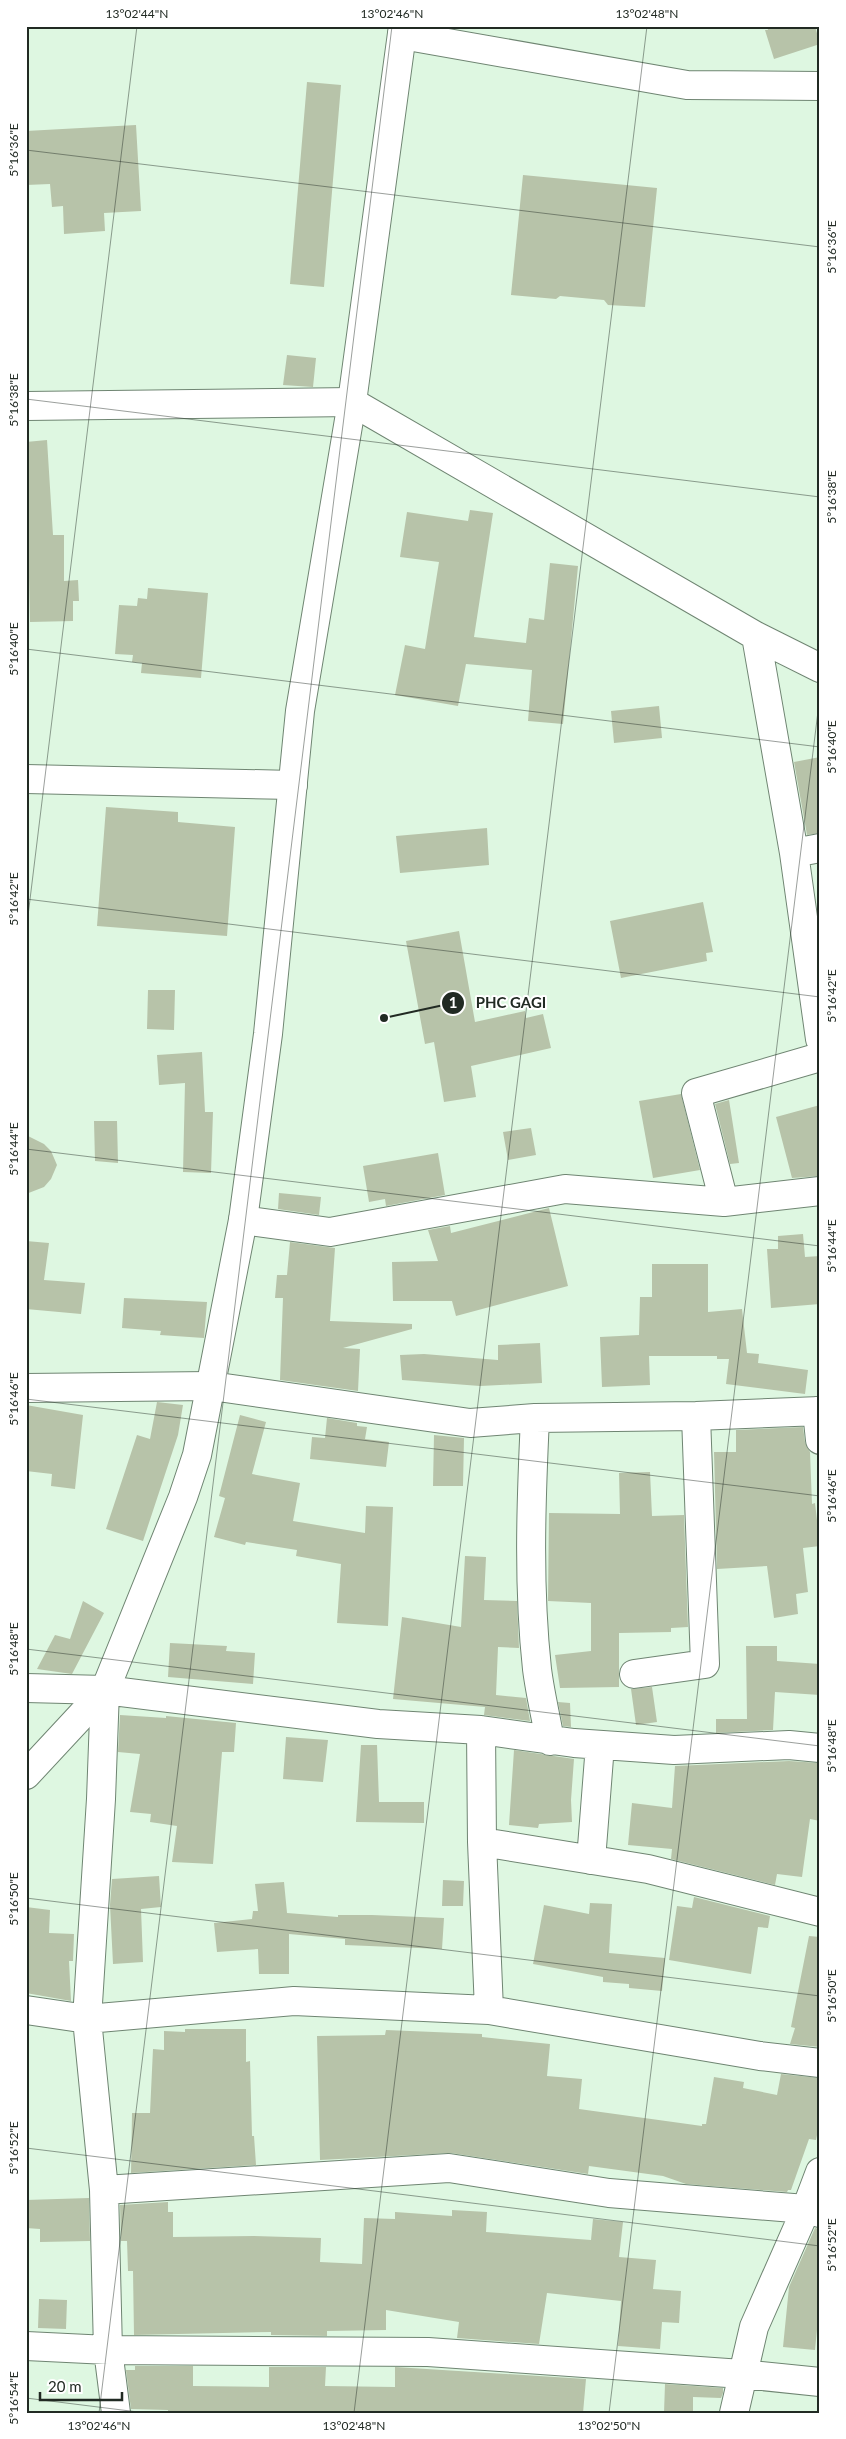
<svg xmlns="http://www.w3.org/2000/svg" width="846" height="2439" font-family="Lato,sans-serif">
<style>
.building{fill:#b7c3a9}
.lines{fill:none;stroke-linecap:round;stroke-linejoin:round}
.street-casing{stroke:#6f8572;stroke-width:30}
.secondary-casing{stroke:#6f8572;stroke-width:30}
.street{stroke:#fff;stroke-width:28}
.secondary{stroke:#fff;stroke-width:28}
.ticks{fill:none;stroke:#212a23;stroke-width:1;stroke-opacity:0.45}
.leader{fill:none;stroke:#212a23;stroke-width:2}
.callout-dot{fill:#212a23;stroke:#fff;stroke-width:2}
.mark-label{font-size:15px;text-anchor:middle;font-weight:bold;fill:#fff}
.callout-label{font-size:15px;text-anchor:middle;font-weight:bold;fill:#212a23;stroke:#fff;stroke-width:4;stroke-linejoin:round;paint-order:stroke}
.neatline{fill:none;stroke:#212a23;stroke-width:2}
.ticks-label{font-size:12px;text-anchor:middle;fill:#212a23}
</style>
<rect width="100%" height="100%" fill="#def7e1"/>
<!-- building -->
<path class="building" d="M 767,26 L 815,26 L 820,44 L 774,59 L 765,30 L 768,30 Z
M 307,82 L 341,85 L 324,287 L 290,284 Z
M 136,125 L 141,211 L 104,213 L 105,231 L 64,234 L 63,206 L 52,207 L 50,184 L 26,185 L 26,131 Z
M 523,175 L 657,188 L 645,307 L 608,305 L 604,300 L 560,296 L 556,299 L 511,295 Z
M 287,355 L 316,358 L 313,387 L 283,385 Z
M 47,440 L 53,535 L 64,535 L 64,581 L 78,580 L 79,601 L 73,601 L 73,621 L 30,622 L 26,442 Z
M 470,510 L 493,513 L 474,637 L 526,643 L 529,618 L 544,620 L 550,563 L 578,566 L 563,724 L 528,721 L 532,670 L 466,664 L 458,706 L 395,695 L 405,645 L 425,649 L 439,562 L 400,557 L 407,512 L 468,521 Z
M 148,588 L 208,593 L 201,678 L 141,673 L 142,663 L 132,662 L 133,655 L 115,654 L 119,605 L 137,606 L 138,598 L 147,599 Z
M 659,706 L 662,738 L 614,743 L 611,711 Z
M 820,757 L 820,833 L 807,835 L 794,762 Z
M 106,807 L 178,812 L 178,822 L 235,827 L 227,936 L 97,926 Z
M 487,828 L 489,865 L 400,873 L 396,836 Z
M 703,902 L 713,952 L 706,953 L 707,961 L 621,978 L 610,921 Z
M 459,931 L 475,1022 L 525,1011 L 526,1018 L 543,1014 L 551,1048 L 471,1066 L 476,1097 L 444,1102 L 434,1042 L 425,1044 L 406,941 Z
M 148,990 L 175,990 L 174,1030 L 147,1029 Z
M 202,1052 L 205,1112 L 213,1112 L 211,1173 L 183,1172 L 185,1083 L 159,1085 L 157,1055 Z
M 681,1094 L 700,1170 L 653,1178 L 639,1101 Z
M 729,1100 L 739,1163 L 730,1164 L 715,1104 Z
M 820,1105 L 820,1176 L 792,1178 L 776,1117 Z
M 94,1121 L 117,1121 L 118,1163 L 95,1161 Z
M 531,1128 L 536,1155 L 508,1160 L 503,1132 Z
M 26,1135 L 44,1144 L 51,1151 L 57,1165 L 51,1179 L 44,1187 L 26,1194 Z
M 438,1153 L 445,1195 L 386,1206 L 385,1199 L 369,1202 L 363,1166 Z
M 279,1193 L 321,1197 L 319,1215 L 278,1209 Z
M 549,1208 L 568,1286 L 456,1316 L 452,1301 L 393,1301 L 392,1262 L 438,1261 L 428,1230 L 450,1226 L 451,1233 Z
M 803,1234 L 805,1257 L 820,1256 L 820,1304 L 771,1308 L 767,1249 L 778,1249 L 778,1236 Z
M 26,1241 L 49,1243 L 44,1280 L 85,1283 L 81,1314 L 26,1309 Z
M 290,1242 L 335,1248 L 330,1321 L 412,1324 L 412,1329 L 343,1348 L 360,1349 L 358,1391 L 280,1380 L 283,1298 L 275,1298 L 277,1275 L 287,1275 Z
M 652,1264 L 708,1264 L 708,1312 L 742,1309 L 747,1353 L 759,1354 L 758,1363 L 808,1370 L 805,1394 L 726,1384 L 729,1359 L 717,1359 L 717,1356 L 649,1356 L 650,1385 L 602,1387 L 600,1337 L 639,1335 L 640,1297 L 652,1297 Z
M 124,1298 L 207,1302 L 204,1338 L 160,1335 L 161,1331 L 122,1328 Z
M 540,1343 L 542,1383 L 480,1386 L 402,1380 L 400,1355 L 424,1354 L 498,1360 L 498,1345 Z
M 157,1402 L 183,1405 L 178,1435 L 143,1541 L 106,1529 L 137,1435 L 150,1439 Z
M 26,1405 L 83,1415 L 75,1489 L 51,1486 L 52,1474 L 26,1471 Z
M 240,1415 L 266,1422 L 252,1474 L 300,1483 L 293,1521 L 365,1533 L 366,1506 L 393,1507 L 388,1626 L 337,1623 L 341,1564 L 296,1556 L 297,1550 L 246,1542 L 245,1545 L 214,1537 L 225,1498 L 219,1496 Z
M 327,1418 L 357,1423 L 357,1426 L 367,1427 L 365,1439 L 389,1442 L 386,1467 L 310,1459 L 312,1437 L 325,1438 Z
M 803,1427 L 805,1442 L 810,1452 L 812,1504 L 815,1503 L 820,1546 L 803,1548 L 808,1592 L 796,1594 L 798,1614 L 774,1618 L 767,1566 L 717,1569 L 714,1452 L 736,1452 L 736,1430 Z
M 434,1435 L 464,1438 L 463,1486 L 433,1486 Z
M 650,1472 L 652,1516 L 684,1515 L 688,1627 L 671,1628 L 671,1632 L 619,1633 L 619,1687 L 560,1688 L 555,1655 L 591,1651 L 591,1603 L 548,1601 L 549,1513 L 620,1514 L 619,1473 Z
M 465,1556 L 486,1557 L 484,1600 L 517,1601 L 519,1648 L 498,1647 L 496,1695 L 526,1698 L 530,1721 L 484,1715 L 485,1707 L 393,1699 L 402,1617 L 461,1627 Z
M 83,1601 L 104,1613 L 72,1674 L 37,1669 L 55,1635 L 70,1639 Z
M 170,1643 L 227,1646 L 226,1651 L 255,1653 L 253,1684 L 168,1677 Z
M 746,1646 L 777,1646 L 777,1661 L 820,1664 L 820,1695 L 775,1692 L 773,1730 L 716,1733 L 716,1719 L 747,1719 Z
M 652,1687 L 657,1722 L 636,1725 L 631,1689 Z
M 558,1702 L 570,1703 L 571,1727 L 563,1726 Z
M 120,1715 L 166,1718 L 166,1716 L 236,1723 L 234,1752 L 222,1752 L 213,1864 L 172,1862 L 177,1826 L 150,1822 L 151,1814 L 130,1812 L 140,1754 L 118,1752 Z
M 286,1737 L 328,1740 L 323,1782 L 283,1779 Z
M 361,1745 L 377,1745 L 379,1802 L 424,1802 L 424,1823 L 356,1822 Z
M 514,1750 L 574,1759 L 571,1800 L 572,1822 L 539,1824 L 538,1828 L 509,1825 Z
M 789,1761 L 820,1763 L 820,1821 L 810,1819 L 802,1877 L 777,1874 L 775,1885 L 671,1859 L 672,1849 L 628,1845 L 632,1803 L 672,1808 L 675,1766 Z
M 159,1876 L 161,1907 L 141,1909 L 143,1962 L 113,1964 L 110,1905 L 112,1879 Z
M 443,1880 L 464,1881 L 463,1906 L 442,1906 Z
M 284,1882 L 287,1913 L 338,1917 L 338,1915 L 372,1915 L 444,1918 L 442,1949 L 345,1945 L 345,1939 L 289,1934 L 289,1974 L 259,1974 L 258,1949 L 217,1952 L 214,1923 L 252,1919 L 253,1911 L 258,1911 L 255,1884 Z
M 694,1897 L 770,1916 L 768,1928 L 758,1927 L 751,1974 L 669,1960 L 677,1906 L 692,1908 Z
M 590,1903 L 612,1904 L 609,1953 L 665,1958 L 662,1991 L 629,1988 L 629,1984 L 603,1982 L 603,1977 L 533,1964 L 544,1905 L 589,1914 Z
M 26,1907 L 50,1910 L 49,1933 L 74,1934 L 73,1961 L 69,1961 L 71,2001 L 26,1993 Z
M 809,1936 L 820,1937 L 820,2047 L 790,2044 L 795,2028 L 791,2027 Z
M 185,2029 L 246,2029 L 246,2062 L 250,2061 L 252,2136 L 254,2136 L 256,2165 L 131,2173 L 132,2113 L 150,2113 L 153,2049 L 164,2050 L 164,2031 L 185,2032 Z
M 386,2030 L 482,2034 L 482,2037 L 550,2044 L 547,2076 L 582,2079 L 579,2109 L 702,2126 L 702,2124 L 706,2124 L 714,2077 L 744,2082 L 743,2088 L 777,2095 L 781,2074 L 820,2078 L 820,2120 L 816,2140 L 809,2139 L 791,2190 L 788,2190 L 787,2192 L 686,2184 L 663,2176 L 589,2166 L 588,2174 L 451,2153 L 320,2160 L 317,2036 L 385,2035 Z
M 89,2198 L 90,2241 L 40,2242 L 40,2229 L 26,2228 L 26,2200 Z
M 168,2202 L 168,2212 L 173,2212 L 173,2237 L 254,2236 L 321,2238 L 320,2262 L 362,2264 L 364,2218 L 395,2219 L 395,2212 L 452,2216 L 452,2210 L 487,2212 L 486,2232 L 591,2240 L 593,2219 L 623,2222 L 619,2257 L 656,2260 L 653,2289 L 681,2291 L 679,2323 L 662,2322 L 660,2349 L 618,2346 L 621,2301 L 547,2293 L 539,2344 L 457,2338 L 459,2322 L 386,2310 L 386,2330 L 327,2331 L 327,2336 L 271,2335 L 271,2332 L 134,2335 L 133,2271 L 128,2271 L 127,2241 L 121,2241 L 120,2205 Z
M 815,2228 L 820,2229 L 820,2299 L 815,2350 L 783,2347 L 789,2287 Z
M 39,2299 L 67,2300 L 66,2329 L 38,2328 Z
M 135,2366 L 193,2366 L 193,2386 L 269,2387 L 269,2367 L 326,2367 L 325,2386 L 395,2387 L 395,2367 L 586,2379 L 583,2413 L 168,2413 L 168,2410 L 131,2409 L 126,2370 L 135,2370 Z
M 665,2384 L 723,2388 L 723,2393 L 721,2398 L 693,2397 L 693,2413 L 664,2413 Z"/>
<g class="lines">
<!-- street casing -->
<g class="street-casing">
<path id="street" d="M 402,35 L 687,85 L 820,86
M 26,406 L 352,402 L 756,636 L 820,668
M 756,636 L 794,853 L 820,1039
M 26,779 L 293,785
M 794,853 L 820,848
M 724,1202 L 696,1093 L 820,1057
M 243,1220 L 330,1232 L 565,1189 L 724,1202 L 820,1191
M 26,1388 L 211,1386 L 470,1423 L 535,1418 L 696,1416 L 820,1411
M 817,1411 L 820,1440
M 535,1418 C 531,1502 528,1586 537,1669 C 540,1693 546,1717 550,1741
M 634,1674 L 705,1664 L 696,1416
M 26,1688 L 105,1690 L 378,1724 L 481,1730 L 574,1743 L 674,1750 L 789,1745 L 820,1748
M 105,1690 L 101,1799 L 87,2019 L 104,2190 L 108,2350 L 116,2413
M 481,1730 L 482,1842 L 489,2010
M 482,1842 L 648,1869 L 820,1912
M 591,1860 L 600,1745
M 26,2010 L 87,2019 L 294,2001 L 489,2010 L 760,2056 L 820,2063
M 104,2190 L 449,2168 L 609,2193 L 806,2209 L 820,2213
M 26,2346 L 108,2350 L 428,2352 L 742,2374 L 820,2382
M 734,2413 L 754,2327 L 806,2209 L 820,2172"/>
</g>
<!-- secondary casing -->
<g class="secondary-casing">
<path id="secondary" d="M 26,1775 L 105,1690 L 183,1497 L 197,1455 L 243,1220 L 268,1034 L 300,711 L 352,402 L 403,26"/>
</g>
<!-- street -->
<use href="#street" class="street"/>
<!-- secondary -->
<use href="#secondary" class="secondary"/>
</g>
<!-- ticks -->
<path class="ticks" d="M 26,150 L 820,247M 26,399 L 820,497M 26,649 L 820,747M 26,899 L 820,997M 26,932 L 137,26M 26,1149 L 820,1246M 26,1399 L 820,1496M 26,1649 L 820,1746M 26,1898 L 820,1996M 26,2148 L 820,2246M 26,2398 L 146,2413M 99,2413 L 392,26M 354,2413 L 647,26M 609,2413 L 820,695"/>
<!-- callouts -->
<path class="leader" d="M384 1018L453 1003"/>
<g class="callout-dot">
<circle cx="384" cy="1018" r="5"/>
<circle cx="453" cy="1003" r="12"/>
</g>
<g class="mark-label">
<text x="453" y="1008">1</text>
</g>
<g class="callout-label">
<text x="511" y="1008">PHC GAGI</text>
</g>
<!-- border -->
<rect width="846" height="2439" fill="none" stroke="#ffffff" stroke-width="55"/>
<!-- scale -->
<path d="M40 2392v8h82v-8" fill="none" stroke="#212a23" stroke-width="2.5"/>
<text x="48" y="2392" font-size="15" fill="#212a23" stroke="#ffffff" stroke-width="4" paint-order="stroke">20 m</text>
<rect x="28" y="28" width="790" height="2384" class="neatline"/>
<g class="ticks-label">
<text x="137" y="18">13°02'44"N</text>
<text x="392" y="18">13°02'46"N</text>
<text x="647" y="18">13°02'48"N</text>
<text transform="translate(14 150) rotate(-90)" y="4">5°16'36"E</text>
<text transform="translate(832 247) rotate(-90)" y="4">5°16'36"E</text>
<text transform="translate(14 400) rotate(-90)" y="4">5°16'38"E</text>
<text transform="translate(832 497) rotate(-90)" y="4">5°16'38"E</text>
<text transform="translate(14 649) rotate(-90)" y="4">5°16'40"E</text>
<text transform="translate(832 747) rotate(-90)" y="4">5°16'40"E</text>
<text transform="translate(14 899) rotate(-90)" y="4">5°16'42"E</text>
<text transform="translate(832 996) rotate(-90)" y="4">5°16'42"E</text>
<text transform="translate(14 1149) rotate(-90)" y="4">5°16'44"E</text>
<text transform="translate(832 1246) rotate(-90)" y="4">5°16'44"E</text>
<text transform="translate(14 1399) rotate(-90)" y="4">5°16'46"E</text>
<text transform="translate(832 1496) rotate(-90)" y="4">5°16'46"E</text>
<text transform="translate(14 1649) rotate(-90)" y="4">5°16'48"E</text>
<text transform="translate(832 1746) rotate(-90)" y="4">5°16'48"E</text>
<text transform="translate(14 1899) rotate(-90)" y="4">5°16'50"E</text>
<text transform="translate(832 1996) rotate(-90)" y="4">5°16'50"E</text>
<text transform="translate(14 2148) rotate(-90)" y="4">5°16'52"E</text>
<text transform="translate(832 2245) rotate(-90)" y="4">5°16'52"E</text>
<text transform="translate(14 2398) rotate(-90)" y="4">5°16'54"E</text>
<text x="99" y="2430">13°02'46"N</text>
<text x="354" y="2430">13°02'48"N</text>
<text x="609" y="2430">13°02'50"N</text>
</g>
</svg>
